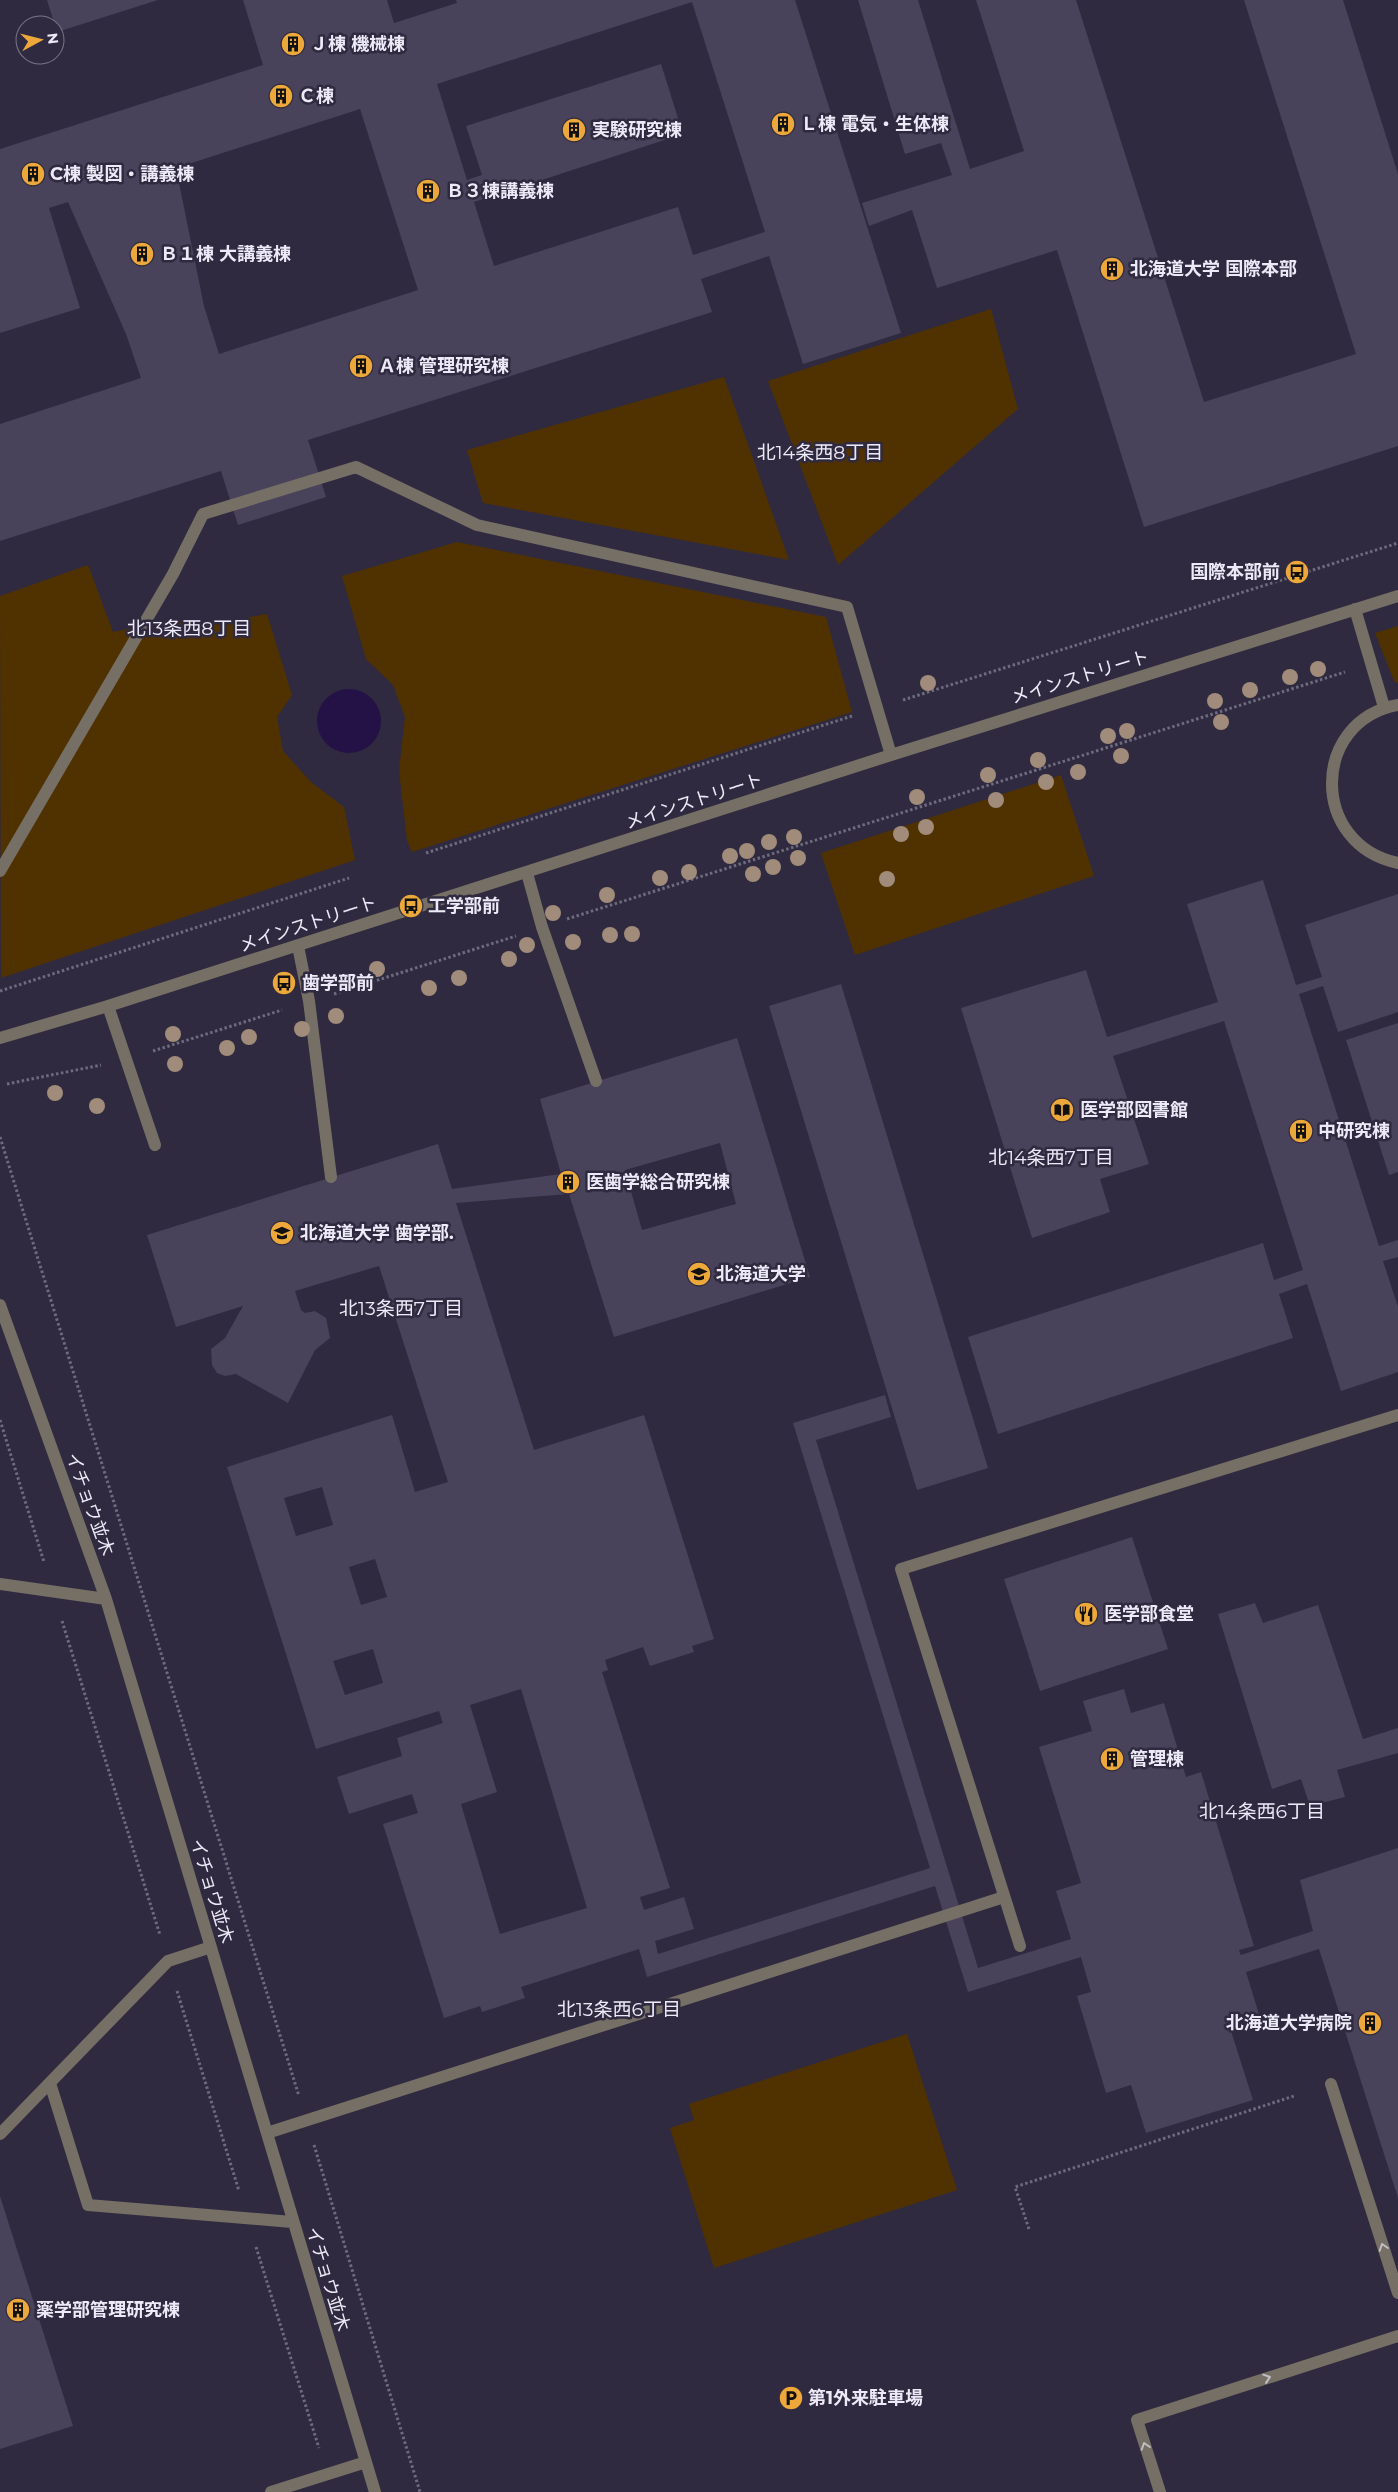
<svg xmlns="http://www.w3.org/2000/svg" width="1398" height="2492" font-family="Montserrat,'Noto Sans JP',sans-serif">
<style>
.green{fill:#503200}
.water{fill:#241145}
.building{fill:#48435a;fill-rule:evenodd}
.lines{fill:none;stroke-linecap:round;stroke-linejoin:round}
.path{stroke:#6f6b7e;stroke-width:3;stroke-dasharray:2.5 2.5;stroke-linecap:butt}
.minor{stroke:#766f65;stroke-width:12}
.tree{fill:#a18b7a}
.oneway{stroke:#c3bfc5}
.labels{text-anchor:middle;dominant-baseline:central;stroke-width:5;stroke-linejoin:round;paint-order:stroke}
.poi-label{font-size:18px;font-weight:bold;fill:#edeaf8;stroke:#2f2a3f;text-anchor:start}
.street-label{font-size:18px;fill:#edeaf8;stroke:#2f2a3f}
.neighbourhood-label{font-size:19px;fill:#edeaf8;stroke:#2f2a3f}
</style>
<rect width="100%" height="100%" fill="#2f2a3f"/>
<!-- green -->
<path class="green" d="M 991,309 L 1018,409 L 838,565 L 768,381 Z
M 724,377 L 789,560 L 483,503 L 467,450 Z
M 457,542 L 826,617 L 852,712 L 412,852 L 407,841 L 399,770 L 405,717 L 393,685 L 366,659 L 342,576 Z
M 88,565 L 113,632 L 171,620 L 198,626 L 267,614 L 292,695 L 277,717 L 283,751 L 311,782 L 344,807 L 355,860 L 1,978 L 0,596 Z
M 1398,626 L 1398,683 L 1394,681 L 1375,633 Z
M 1061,775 L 1094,876 L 855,955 L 821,853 Z
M 907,2034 L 957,2190 L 714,2268 L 670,2128 L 694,2120 L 689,2104 Z"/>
<!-- water -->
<path class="water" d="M317 721a32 32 0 1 1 64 0a32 32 0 1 1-64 0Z"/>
<!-- building -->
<path class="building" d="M 47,0 L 158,0 L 57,32 Z
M 243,0 L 387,0 L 394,23 L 457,3 L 456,0 L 795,0 L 901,333 L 803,364 L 769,256 L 701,279 L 712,312 L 308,440 L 326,497 L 238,525 L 221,471 L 0,541 L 0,424 L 141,378 L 126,334 L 68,202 L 49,208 L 80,308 L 0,333 L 0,149 L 263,65 ZM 692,2 L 765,232 L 693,255 L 678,207 L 494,266 L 474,202 L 683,134 L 661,64 L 466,126 L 482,175 L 467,180 L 437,84 ZM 360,109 L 418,290 L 219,354 L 204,306 L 176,168 Z
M 858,0 L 918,0 L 970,169 L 1024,151 L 976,0 L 1076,0 L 1204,402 L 1356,354 L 1244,0 L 1343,0 L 1398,174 L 1398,446 L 1144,527 L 1057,250 L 937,288 L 912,210 L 869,226 L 862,203 L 952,175 L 941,143 L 905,154 Z
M 1263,880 L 1296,985 L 1322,977 L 1305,925 L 1398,894 L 1398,1012 L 1338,1032 L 1323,986 L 1299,994 L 1379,1246 L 1398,1240 L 1398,1257 L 1383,1261 L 1398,1307 L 1398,1372 L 1341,1391 L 1307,1284 L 1279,1294 L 1293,1338 L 998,1434 L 968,1337 L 1263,1243 L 1274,1280 L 1303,1270 L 1224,1021 L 1113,1056 L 1149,1164 L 1100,1179 L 1110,1212 L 1032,1238 L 961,1008 L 1086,970 L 1107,1037 L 1218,1002 L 1187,904 Z
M 841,984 L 988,1468 L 917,1490 L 769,1006 Z
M 1398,1023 L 1398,1172 L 1389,1175 L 1346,1040 Z
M 737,1038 L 810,1277 L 614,1337 L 569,1194 L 456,1203 L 534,1450 L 644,1415 L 714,1639 L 692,1646 L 694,1652 L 650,1666 L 643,1647 L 605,1660 L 608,1670 L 602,1672 L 670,1888 L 640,1897 L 644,1910 L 684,1897 L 694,1929 L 655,1941 L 658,1954 L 930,1868 L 793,1423 L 885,1395 L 891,1417 L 816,1440 L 978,1968 L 1071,1939 L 1056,1891 L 1081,1883 L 1039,1747 L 1092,1731 L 1083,1701 L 1124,1689 L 1131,1713 L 1164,1703 L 1186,1777 L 1201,1772 L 1254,1946 L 1239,1950 L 1241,1955 L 1313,1931 L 1300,1880 L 1398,1848 L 1398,2198 L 1319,1949 L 1246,1972 L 1261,2021 L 1231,2031 L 1253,2100 L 1146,2133 L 1131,2085 L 1106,2093 L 1077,1996 L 1091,1992 L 1081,1957 L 968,1992 L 935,1886 L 647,1977 L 639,1949 L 521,1987 L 525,1998 L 482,2012 L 480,2006 L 444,2018 L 383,1824 L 418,1813 L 412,1794 L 349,1814 L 337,1777 L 402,1756 L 397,1738 L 443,1723 L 439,1711 L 316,1749 L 227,1467 L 392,1415 L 415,1492 L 448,1482 L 379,1266 L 295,1291 L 301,1310 L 305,1313 L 315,1311 L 326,1318 L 330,1338 L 315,1350 L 288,1403 L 236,1374 L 225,1376 L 217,1373 L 212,1365 L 211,1349 L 225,1338 L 243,1306 L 176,1327 L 147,1235 L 438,1144 L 452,1189 L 561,1174 L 540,1099 ZM 720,1143 L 736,1204 L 642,1230 L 625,1170 ZM 322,1487 L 333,1525 L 296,1536 L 284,1498 ZM 375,1559 L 387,1597 L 361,1605 L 349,1567 ZM 373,1649 L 383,1683 L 345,1695 L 333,1661 ZM 521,1689 L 587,1908 L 500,1934 L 461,1804 L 497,1792 L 470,1705 Z
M 1132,1537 L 1168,1649 L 1040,1691 L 1004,1579 Z
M 1255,1603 L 1263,1623 L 1318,1605 L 1363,1739 L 1398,1728 L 1398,1753 L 1337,1770 L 1345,1797 L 1310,1806 L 1301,1779 L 1272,1789 L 1218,1614 Z
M 0,2196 L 73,2426 L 0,2449 Z"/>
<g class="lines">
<!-- path -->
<path class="path" d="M 903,700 L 1398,543
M 426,853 L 852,716
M 567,919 L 1345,672
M 0,991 L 349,878
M 334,994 L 516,936
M 153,1051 L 282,1010
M 7,1084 L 101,1065
M 0,1137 L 299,2096
M 0,1420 L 44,1562
M 62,1621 L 160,1935
M 177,1991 L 239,2191
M 314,2145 L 420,2492
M 1029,2229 L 1015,2187 L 1294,2096
M 256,2247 L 319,2448"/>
<!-- minor -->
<path class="minor" d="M 1355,609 L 1384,707
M 1398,705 C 1310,721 1310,845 1398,863
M 0,871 L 173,574 L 203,514 L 356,467 L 477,525 L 847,607 L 891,755
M 527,873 L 542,927 L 596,1081
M 298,946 L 309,1001 L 331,1177
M 108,1006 L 155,1145
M 0,1038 L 108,1006 L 891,755 L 1398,596
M 0,1305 L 106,1599 L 375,2492
M 0,1584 L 106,1599
M 1020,1946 L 901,1569 L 1398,1415
M 50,2083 L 88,2205 L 292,2222
M 1331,2084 L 1398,2293
M 267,2133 L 1004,1897
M 0,2134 L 168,1961 L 211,1947
M 271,2492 L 366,2462
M 1160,2492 L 1137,2420 L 1398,2336"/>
</g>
<!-- trees -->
<g class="tree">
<circle cx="1318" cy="669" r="8"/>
<circle cx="1290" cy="677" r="8"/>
<circle cx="928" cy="683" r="8"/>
<circle cx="1250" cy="690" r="8"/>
<circle cx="1215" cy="701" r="8"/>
<circle cx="1221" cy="722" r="8"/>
<circle cx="1127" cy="731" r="8"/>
<circle cx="1108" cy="736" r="8"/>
<circle cx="1121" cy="756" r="8"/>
<circle cx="1038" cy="760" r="8"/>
<circle cx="1078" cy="772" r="8"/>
<circle cx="988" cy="775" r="8"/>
<circle cx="1046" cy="782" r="8"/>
<circle cx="917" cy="797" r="8"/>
<circle cx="996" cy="800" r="8"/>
<circle cx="926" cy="827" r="8"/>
<circle cx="901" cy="834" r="8"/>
<circle cx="794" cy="837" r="8"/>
<circle cx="769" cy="842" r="8"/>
<circle cx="747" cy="851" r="8"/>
<circle cx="730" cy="856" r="8"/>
<circle cx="798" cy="858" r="8"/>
<circle cx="773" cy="867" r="8"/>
<circle cx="689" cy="872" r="8"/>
<circle cx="753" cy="874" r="8"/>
<circle cx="660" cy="878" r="8"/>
<circle cx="887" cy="879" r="8"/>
<circle cx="607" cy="895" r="8"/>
<circle cx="553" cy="913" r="8"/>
<circle cx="632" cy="934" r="8"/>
<circle cx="610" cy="935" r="8"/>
<circle cx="573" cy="942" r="8"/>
<circle cx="527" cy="945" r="8"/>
<circle cx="509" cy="959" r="8"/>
<circle cx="377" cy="969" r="8"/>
<circle cx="459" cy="978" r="8"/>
<circle cx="429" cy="988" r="8"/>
<circle cx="336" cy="1016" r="8"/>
<circle cx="302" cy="1029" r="8"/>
<circle cx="173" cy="1034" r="8"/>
<circle cx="249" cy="1037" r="8"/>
<circle cx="227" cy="1048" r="8"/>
<circle cx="175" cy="1064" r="8"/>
<circle cx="55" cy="1093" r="8"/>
<circle cx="97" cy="1106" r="8"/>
</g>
<!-- one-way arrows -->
<defs><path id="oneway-chevron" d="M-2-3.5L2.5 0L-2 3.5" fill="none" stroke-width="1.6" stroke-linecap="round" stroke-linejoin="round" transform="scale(1.25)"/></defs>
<g class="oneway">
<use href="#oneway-chevron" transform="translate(1383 2247) rotate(-108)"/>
<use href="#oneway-chevron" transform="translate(1267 2378) rotate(-18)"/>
<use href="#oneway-chevron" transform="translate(1145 2446) rotate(-108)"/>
</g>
<!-- icons -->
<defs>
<g id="building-disc" transform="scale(1.25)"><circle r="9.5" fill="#eda83b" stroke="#2f2a3f"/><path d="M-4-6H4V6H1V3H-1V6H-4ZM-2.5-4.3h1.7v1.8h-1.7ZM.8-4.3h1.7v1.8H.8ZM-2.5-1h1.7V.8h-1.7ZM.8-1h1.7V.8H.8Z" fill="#111"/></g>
<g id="bus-disc" transform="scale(1.25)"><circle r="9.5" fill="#eda83b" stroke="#2f2a3f"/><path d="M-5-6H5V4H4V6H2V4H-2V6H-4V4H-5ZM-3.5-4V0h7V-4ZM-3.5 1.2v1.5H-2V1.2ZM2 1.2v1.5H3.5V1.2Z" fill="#111"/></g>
<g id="library-disc" transform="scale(1.25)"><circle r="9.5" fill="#eda83b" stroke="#2f2a3f"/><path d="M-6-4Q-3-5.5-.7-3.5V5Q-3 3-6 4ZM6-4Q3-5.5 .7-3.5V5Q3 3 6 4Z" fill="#111"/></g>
<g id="university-disc" transform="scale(1.25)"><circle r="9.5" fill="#eda83b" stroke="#2f2a3f"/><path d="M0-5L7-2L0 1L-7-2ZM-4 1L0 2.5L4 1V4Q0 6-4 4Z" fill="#111"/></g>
<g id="restaurant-disc" transform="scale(1.25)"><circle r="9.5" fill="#eda83b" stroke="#2f2a3f"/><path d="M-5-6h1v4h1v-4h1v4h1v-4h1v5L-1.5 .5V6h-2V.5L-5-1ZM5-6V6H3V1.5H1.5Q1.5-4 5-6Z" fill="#111"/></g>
<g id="parking-disc" transform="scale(1.25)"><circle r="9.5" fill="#eda83b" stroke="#2f2a3f"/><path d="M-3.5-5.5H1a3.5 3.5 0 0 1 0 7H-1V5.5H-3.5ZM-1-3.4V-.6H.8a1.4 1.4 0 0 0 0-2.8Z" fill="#111"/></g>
</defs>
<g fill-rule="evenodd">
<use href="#building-disc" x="293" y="44"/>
<use href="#building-disc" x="281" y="96"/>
<use href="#building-disc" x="783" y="124"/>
<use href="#building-disc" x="574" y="130"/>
<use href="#building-disc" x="33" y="174"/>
<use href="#building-disc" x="428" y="191"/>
<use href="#building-disc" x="142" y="254"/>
<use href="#building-disc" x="1112" y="269"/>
<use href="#building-disc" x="361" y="366"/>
<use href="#bus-disc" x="1297" y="572"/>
<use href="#bus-disc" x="411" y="906"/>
<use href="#bus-disc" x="284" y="983"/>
<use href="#library-disc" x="1062" y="1110"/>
<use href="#building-disc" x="1301" y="1131"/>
<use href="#building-disc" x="568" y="1182"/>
<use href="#university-disc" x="282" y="1233"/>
<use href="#university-disc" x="699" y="1274"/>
<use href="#restaurant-disc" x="1086" y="1614"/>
<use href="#building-disc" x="1112" y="1759"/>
<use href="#building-disc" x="1370" y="2023"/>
<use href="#building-disc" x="18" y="2310"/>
<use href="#parking-disc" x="791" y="2398"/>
</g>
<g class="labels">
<!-- poi labels -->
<g class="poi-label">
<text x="310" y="44">Ｊ棟 機械棟</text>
<text x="298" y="96">Ｃ棟</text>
<text x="800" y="124">Ｌ棟 電気・生体棟</text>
<text x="592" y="130">実験研究棟</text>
<text x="50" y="174">C棟 製図・講義棟</text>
<text x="446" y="191">Ｂ３棟講義棟</text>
<text x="160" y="254">Ｂ１棟 大講義棟</text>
<text x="1130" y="269">北海道大学 国際本部</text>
<text x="378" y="366">Ａ棟 管理研究棟</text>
<text x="1280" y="572" text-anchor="end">国際本部前</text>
<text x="428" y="906">工学部前</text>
<text x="302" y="983">歯学部前</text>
<text x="1080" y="1110">医学部図書館</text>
<text x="1318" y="1131">中研究棟</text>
<text x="586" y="1182">医歯学総合研究棟</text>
<text x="300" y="1233">北海道大学 歯学部.</text>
<text x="716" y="1274">北海道大学</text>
<text x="1104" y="1614">医学部食堂</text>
<text x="1130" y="1759">管理棟</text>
<text x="1352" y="2023" text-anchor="end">北海道大学病院</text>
<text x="36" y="2310">薬学部管理研究棟</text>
<text x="808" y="2398">第1外来駐車場</text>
</g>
<!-- street labels -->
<g class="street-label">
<text transform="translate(1080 677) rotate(-17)">メインストリート</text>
<text transform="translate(694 801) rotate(-18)">メインストリート</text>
<text transform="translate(308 924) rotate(-18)">メインストリート</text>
<text transform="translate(90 1504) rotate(70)">イチョウ並木</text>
<text transform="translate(212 1891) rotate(73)">イチョウ並木</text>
<text transform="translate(328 2279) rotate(73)">イチョウ並木</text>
</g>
<!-- neighbourhood labels -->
<g class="neighbourhood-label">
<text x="820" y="452">北14条西8丁目</text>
<text x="189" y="628">北13条西8丁目</text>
<text x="1051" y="1157">北14条西7丁目</text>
<text x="401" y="1308">北13条西7丁目</text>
<text x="1262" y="1811">北14条西6丁目</text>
<text x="619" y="2009">北13条西6丁目</text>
</g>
</g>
<!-- north arrow -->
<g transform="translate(40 40) rotate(83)"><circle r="24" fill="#2f2a3f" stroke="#7b7789"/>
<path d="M0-4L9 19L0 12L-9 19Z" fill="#eda83b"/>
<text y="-8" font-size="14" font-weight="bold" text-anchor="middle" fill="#edeaf8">N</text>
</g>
</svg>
